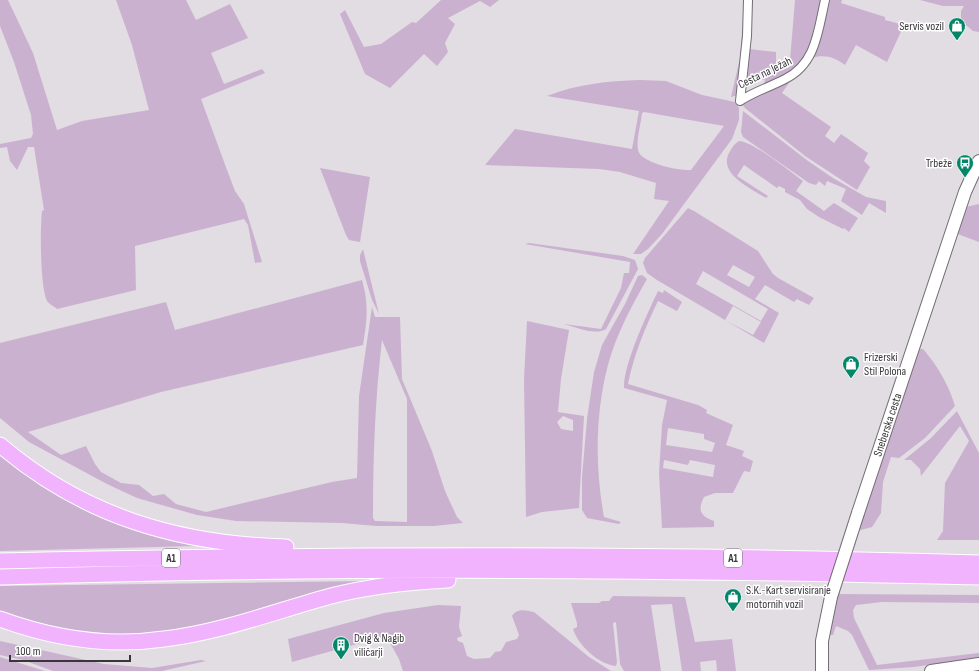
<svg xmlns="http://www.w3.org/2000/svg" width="979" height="671" font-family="'Sofia Sans Condensed',sans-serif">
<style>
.green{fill:#cbb1d0;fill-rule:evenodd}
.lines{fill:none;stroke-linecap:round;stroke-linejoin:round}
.street-casing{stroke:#736e74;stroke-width:10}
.secondary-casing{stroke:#736e74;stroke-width:14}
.highway-casing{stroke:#fff;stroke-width:17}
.street{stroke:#fff;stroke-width:8}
.secondary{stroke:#fff;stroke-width:12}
.highway{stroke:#f2b3fe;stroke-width:15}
.secondary-bridge-casing{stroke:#736e74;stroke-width:14;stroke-linecap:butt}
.secondary-bridge{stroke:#fff;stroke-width:12}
.labels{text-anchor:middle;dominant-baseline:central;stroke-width:3;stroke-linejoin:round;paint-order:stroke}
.shield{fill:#fff;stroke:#747274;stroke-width:1}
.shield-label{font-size:11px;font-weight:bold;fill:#383639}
.poi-label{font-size:12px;fill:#383639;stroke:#fff;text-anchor:start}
.street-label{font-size:12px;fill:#383639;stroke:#fff}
</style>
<rect width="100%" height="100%" fill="#e2dce3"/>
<!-- green -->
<path class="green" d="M 0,0 L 8,0 L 33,53 L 57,130 L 82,121 L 149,110 L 132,45 L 116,0 L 186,0 L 196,20 L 230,4 L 248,38 L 211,53 L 224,84 L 262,69 L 265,73 L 201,99 L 227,170 L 235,191 L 244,204 L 262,262 L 255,263 L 248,225 L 244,219 L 135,246 L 136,290 L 57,309 C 54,306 50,305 47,301 C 40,286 40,230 42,211 L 44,210 L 34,147 L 28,147 L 17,170 L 10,161 L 7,147 L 0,148 L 0,144 L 31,138 L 33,134 L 31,115 L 14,62 L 0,26 Z
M 441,0 L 499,0 L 490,7 L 480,1 L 448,18 L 455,24 L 445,43 L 448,52 L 437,66 L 424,54 L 390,88 L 365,74 L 340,14 L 345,10 L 364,47 L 381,44 L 412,22 L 416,23 Z
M 795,0 L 824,0 C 820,16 813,55 800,66 C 790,75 776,79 764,84 L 765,80 L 745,75 L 749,49 L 776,52 L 776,60 L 790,60 Z
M 827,0 L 842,0 L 841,3 L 885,17 L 885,20 L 904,25 L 887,62 L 856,45 L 845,65 C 834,57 825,54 811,58 Z
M 920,0 L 979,0 L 979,32 L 973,31 L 961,21 L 961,11 L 964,6 L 943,6 Z
M 745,17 L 738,95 L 731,97 L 740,58 L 743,18 Z
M 640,80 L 666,81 L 702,95 L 735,102 L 739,108 L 739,120 L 732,139 L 662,234 L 648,249 L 641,254 L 633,254 L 669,201 L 654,199 L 656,183 L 620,172 L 599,169 L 485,165 L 515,129 L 632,149 L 639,111 L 547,96 C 577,84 608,81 640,80 ZM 644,112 L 724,126 L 691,170 C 680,171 640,163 638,150 C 636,139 641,124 642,113 Z
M 788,80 L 791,80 L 782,93 L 831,127 L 825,136 L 834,143 L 841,134 L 868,153 L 864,161 L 870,167 L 857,190 L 805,156 L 745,108 L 743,105 L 747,98 Z
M 743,111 L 808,161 L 833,178 L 866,197 L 886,201 L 886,213 L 869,203 L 862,215 L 841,201 L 846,189 L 827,181 L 825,186 L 819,181 L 816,185 L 809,183 L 743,137 L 741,132 Z
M 739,141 C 754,142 789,171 803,181 L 796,191 L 824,211 L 834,203 L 858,218 L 849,232 L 844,228 L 843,229 L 819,217 L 807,209 L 800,200 L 785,192 L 785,189 L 779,186 L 777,188 L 744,165 L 737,176 L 768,196 L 766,198 C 752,189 718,174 729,153 C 732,148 734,144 739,141 Z
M 320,168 L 370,177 L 360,242 L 349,240 L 346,235 Z
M 979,204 L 979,242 L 955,233 L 966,207 Z
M 688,208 L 694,211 L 758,251 L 773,274 L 778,278 L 814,298 L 809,305 L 797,299 L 794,302 L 765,285 L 755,299 L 779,313 L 764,343 L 657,280 L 647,273 L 643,263 L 645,258 ZM 733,265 L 755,277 L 749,287 L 727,275 ZM 703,271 L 768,309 L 761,321 L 696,284 ZM 733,306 L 761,322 L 753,335 L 725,320 Z
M 529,243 L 623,256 L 635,260 L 638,269 L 606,329 C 595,336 575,327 564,324 L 601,329 L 621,288 L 624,273 L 629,273 L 630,262 L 525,244 Z
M 363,249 L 379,314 L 372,300 L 360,261 L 360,255 Z
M 642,275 L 647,279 C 632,305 616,335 608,365 C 595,414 595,468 604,517 L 621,522 L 619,524 L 587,518 L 582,510 L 582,477 L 587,419 L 594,372 L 602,345 L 625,304 L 638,276 Z
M 362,280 C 369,305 367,320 363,345 L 161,392 L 28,432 L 61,455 L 86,446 L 95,464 L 101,472 L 121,483 L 139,485 L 153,496 L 164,494 L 176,504 L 206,512 L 332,482 L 357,478 L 359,396 L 372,307 L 375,317 L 400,317 L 402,379 L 432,451 L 445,491 L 457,517 L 463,523 L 434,526 L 376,526 L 342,523 L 236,521 L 197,515 L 137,498 L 107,484 L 29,442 L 0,418 L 0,343 L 166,302 L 175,330 ZM 382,340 L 407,399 L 407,522 L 375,521 L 373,518 C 373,458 375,400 382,340 Z
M 664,290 L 682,302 L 677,311 L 658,301 C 645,328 634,354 628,384 L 698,405 L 707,410 L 706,413 L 733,425 L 726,445 L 744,451 L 742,456 L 753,461 L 750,472 L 744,471 L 733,493 L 715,493 L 704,497 C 697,511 701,516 714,521 L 714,527 L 662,528 L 659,473 L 662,425 L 667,400 L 624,388 C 623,365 648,312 658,291 L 663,293 ZM 668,428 L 704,434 L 704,439 L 715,443 L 712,452 L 666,445 ZM 664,460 L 688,465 L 690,460 L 715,465 L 713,477 L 663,468 Z
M 527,321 L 569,330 L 561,379 L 558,412 L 584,416 L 579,508 L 542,512 L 526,517 L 524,379 ZM 563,416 L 573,420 L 573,431 L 561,429 L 557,422 Z
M 917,349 L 923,349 C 937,365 949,385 955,406 L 925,438 L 899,458 L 891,457 L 883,482 L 881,513 L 872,527 L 857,531 Z
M 957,411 L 979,453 L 979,540 L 937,540 L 943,531 L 945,483 L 969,441 L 960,426 L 921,476 L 920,469 L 911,460 L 904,460 L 931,438 Z
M 0,453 L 100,515 L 143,532 L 195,544 L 195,546 L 0,551 Z
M 368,581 L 235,618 L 163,633 L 109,635 L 69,632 L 0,613 L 0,586 Z
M 839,594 L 979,595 L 979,603 L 882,602 L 856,605 L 853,610 L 854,618 L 877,665 L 979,653 L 979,658 L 914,667 L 869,670 L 852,635 L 848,631 L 836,626 L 833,635 L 830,635 L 835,604 Z
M 613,596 L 685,597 L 695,642 L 732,639 L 736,671 L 717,671 L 716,660 L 700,662 L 701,671 L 682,671 L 672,604 L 651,605 L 661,671 L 624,671 L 620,664 L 616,622 L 613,623 L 617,662 L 616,666 C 598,664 578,645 573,629 L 577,627 L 577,623 L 571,603 L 599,603 L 602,601 L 609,601 Z
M 438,605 L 461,606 L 459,627 L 462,636 L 457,638 L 458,641 L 463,643 L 467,656 L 474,659 L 490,658 L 495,652 L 501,651 L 506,642 L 517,639 L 519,635 L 512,616 C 517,608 525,610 534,612 L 589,657 L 611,671 L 403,671 L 399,659 L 386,636 L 292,662 L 288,639 L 384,613 Z
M 0,641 L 104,664 L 152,668 L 201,660 L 206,661 L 162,671 L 53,671 L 23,660 L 0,655 Z
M 0,657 L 45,671 L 0,671 Z"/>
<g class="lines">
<!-- street casing -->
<g class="street-casing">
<path id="street" d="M 748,0 L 747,36 L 740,101 C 755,91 770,87 785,79 C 816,64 818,31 825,0"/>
</g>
<!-- secondary casing -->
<g class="secondary-casing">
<g id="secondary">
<path id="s1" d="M 858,513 L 965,192 L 979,161"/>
<path d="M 822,671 L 822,641 L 831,597"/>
<path d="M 931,671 L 979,664"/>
</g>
</g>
<!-- highway casing -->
<g class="highway-casing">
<path id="highway" d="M 0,445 C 83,516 178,544 286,547
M 0,561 C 326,554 653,553 979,563
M 0,577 C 326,567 653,569 979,577
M 0,619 C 52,638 109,647 164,639 C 222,632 276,611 331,596 C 370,586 408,582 448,580"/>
</g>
<!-- street -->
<use href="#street" class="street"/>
<!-- secondary -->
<use href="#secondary" class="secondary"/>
<!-- highway -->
<use href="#highway" class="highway"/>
<!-- secondary-bridge casing -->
<g class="secondary-bridge-casing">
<path id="secondary-bridge" d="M 831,597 L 858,513"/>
</g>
<!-- secondary-bridge -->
<use href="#secondary-bridge" class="secondary-bridge"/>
</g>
<!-- icons -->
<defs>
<g id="shop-pin" transform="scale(0.9)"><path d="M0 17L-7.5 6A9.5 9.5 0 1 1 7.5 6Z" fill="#048669" stroke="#fff"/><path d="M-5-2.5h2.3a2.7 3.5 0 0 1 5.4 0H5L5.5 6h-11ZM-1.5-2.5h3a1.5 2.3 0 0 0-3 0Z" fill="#fff"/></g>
<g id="bus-pin" transform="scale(0.9)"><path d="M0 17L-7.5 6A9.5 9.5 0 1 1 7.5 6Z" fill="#048669" stroke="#fff"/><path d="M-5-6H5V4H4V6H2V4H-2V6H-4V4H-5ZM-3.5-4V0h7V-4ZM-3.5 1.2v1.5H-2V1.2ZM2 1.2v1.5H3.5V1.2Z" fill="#fff"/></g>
<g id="building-pin" transform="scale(0.9)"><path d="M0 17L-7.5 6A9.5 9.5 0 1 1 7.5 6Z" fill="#048669" stroke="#fff"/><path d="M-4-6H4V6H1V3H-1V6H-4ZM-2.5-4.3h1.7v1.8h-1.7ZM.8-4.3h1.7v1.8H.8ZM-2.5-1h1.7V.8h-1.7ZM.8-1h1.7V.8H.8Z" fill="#fff"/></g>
</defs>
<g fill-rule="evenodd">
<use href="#shop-pin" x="957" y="26"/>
<use href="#bus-pin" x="965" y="163"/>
<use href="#shop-pin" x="851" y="364"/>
<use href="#shop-pin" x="733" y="597"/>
<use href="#building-pin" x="341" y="645"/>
</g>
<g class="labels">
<!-- shield labels -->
<g class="shield">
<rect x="162" y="549" width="18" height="18" rx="3"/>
<rect x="724" y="549" width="18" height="18" rx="3"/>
</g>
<g class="shield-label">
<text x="171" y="558">A1</text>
<text x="733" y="558">A1</text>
</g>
<!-- poi labels -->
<g class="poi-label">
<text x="944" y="26" text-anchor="end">Servis vozil</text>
<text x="952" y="163" text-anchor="end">Trbeže</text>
<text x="864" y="357">Frizerski<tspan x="864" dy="14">Stil Polona</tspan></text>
<text x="746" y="590">S.K.-Kart servisiranje<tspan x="746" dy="14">motornih vozil</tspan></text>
<text x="354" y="638">Dvig &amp; Nagib<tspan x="354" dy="14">viličarji</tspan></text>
</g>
<!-- street labels -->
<g class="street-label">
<text transform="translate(765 73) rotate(-26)">Cesta na Ježah</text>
<text stroke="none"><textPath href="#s1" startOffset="93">Sneberska cesta</textPath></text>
</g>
</g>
<!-- scale -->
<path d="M10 655v6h120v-6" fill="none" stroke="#383639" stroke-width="2"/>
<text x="16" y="655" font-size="12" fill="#383639" stroke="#ffffff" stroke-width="3" paint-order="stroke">100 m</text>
</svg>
